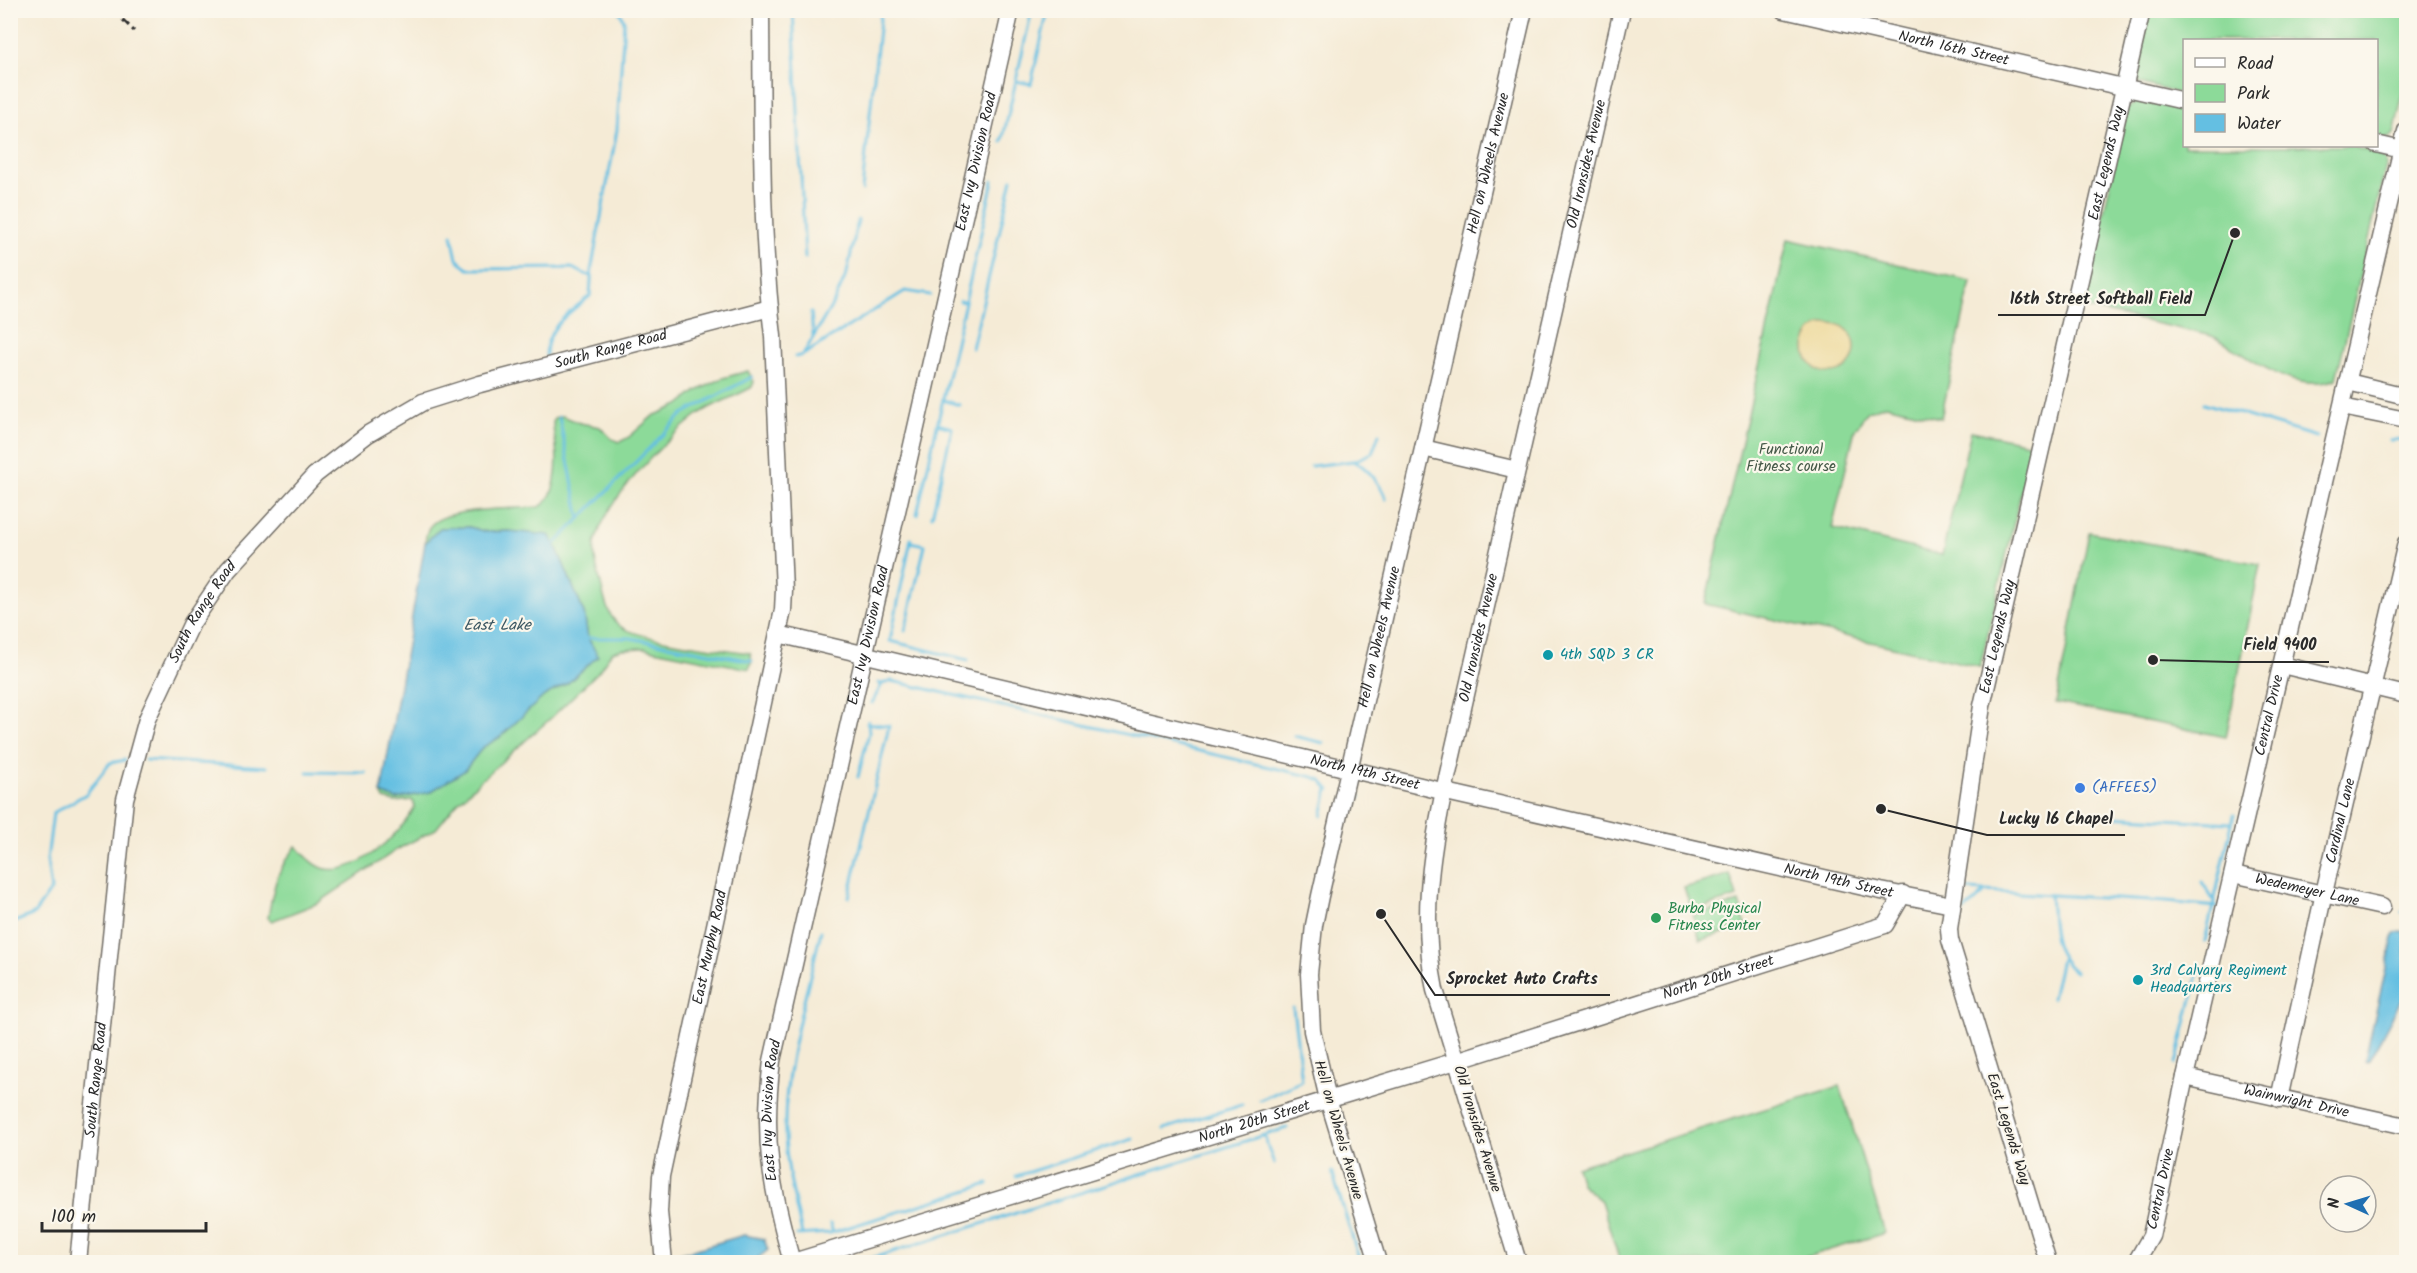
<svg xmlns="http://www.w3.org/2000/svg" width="2417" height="1273" font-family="Kalam,sans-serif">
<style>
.green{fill:#8cda99;stroke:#5c8262;stroke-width:1.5}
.sand{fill:#eeda9e;stroke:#8c8264;stroke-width:1.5}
.water{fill:#64bfe2;stroke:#487586;stroke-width:1.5}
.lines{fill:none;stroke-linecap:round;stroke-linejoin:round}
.stream{stroke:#64bfe2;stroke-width:3}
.minor-casing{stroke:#726e67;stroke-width:19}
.minor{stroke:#fff;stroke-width:16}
.rail{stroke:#2b2b2b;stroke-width:3;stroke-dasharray:9 4.5;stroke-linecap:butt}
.culture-dot{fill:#0f9aa8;stroke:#fbf7ec;stroke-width:2}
.shop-dot{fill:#3f7fe0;stroke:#fbf7ec;stroke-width:2}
.leisure-dot{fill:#2e9e5b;stroke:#fbf7ec;stroke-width:2}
.labels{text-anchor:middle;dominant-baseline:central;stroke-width:4.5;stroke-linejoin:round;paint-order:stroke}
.street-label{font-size:15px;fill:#2b2b2b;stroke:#fbf7ec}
.park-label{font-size:15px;fill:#435746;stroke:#fbf7ec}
.culture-label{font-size:15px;fill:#0d838f;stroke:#fbf7ec;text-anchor:start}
.shop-label{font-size:15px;fill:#366cbe;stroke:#fbf7ec;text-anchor:start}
.leisure-label{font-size:15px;fill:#27864d;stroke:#fbf7ec;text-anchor:start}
.water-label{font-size:16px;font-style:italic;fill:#3c5762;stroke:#fbf7ec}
.leader{fill:none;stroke:#2b2b2b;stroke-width:2}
.callout-dot{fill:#2b2b2b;stroke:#fbf7ec;stroke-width:2}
.callout-label{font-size:16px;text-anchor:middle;font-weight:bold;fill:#2b2b2b;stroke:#fbf7ec;stroke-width:4.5;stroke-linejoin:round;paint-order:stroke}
</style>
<rect width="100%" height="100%" fill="#fbf7ec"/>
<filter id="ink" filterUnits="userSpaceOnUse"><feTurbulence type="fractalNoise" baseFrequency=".0167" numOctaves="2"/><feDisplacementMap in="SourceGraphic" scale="12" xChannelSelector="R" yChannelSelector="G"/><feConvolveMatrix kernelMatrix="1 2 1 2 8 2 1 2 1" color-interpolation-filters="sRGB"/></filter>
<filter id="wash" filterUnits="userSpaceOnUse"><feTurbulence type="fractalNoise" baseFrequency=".008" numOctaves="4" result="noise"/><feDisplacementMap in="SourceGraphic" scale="24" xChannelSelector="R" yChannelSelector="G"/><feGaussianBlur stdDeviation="1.35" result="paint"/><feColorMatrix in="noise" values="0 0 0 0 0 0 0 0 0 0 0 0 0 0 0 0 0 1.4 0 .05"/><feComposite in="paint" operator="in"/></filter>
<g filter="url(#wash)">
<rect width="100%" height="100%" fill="#f5ebd6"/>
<!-- green -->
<path class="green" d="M 2149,11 L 2406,11 L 2406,79 L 2394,134 L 2388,138 L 2376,139 L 2376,40 L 2184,40 L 2184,95 L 2140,83 L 2135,73 Z
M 2138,100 L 2184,109 L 2184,146 L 2347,146 L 2374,152 L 2385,159 L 2386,166 L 2336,379 C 2291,397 2249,354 2212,336 L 2087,308 L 2084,300 L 2127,109 Z
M 1788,239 L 1971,281 L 1941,418 L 1886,405 L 1868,411 L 1855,429 L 1832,528 L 1942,555 L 1971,431 L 2028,443 L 2032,446 L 1980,667 L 1705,604 Z
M 748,371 L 754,382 L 752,387 C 734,398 713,403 696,416 C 663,442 607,499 596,540 C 592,552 597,569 600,580 C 604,596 606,615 620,626 C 639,640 722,649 750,653 L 752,661 L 749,669 L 644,648 L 622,649 L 612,652 L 598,672 L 551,718 L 480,781 L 456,804 L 436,829 L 398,849 L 318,903 L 272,921 L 268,918 C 271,900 275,877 285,862 C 288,856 293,853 296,846 C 305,855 314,866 326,869 C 357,875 403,832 415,806 L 412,800 L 395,802 L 384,799 L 381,793 L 396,799 L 430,792 L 464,771 L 483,747 L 499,738 L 544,696 L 568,683 L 597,656 L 588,638 L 584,613 L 555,544 L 509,531 L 487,532 L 469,527 L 441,528 L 425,543 C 426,537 426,530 431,525 C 448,507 514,509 539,507 C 557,499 558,464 556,446 C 555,436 551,427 554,418 L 563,416 L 580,423 L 600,427 L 612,439 L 620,442 L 629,437 L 653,416 L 679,405 L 697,391 L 723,378 Z
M 2089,532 L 2260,564 L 2226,737 L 2056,703 Z
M 1730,874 L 1737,897 L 1692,911 L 1684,888 Z
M 1739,902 L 1746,926 L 1700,940 L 1693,916 Z
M 1840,1086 L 1885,1233 L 1790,1262 L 1620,1262 L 1601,1201 L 1581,1184 L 1576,1167 Z"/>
<!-- sand -->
<path class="sand" d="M1805 348a25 25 0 1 1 50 0a25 25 0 1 1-50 0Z"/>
<!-- water -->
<path class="water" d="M 469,527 L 487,532 L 509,531 L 549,535 L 555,544 L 584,613 L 588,638 L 598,656 L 568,683 L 544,696 L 499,738 L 483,747 L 464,771 L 430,792 L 396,799 L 381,793 L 425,543 L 440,528 Z
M 2400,931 L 2406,932 L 2406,991 L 2368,1062 L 2365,1061 L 2366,1055 L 2393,938 L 2395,933 Z
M 744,1235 L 764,1239 L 768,1250 L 758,1258 L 759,1262 L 681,1262 L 679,1254 Z"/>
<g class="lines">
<!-- stream -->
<path class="stream" d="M 793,10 L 805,258
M 1016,81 L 1031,84 L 1048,10
M 1002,142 L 1032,10
M 862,190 L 881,10
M 452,235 L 457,259 L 468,269 L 572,268 L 590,276
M 965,302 L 993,181
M 811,313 L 813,335
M 972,348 L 1012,179
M 804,353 L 835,300 L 847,273 L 858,220
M 546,355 C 546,327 570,312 590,296 L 592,266 L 617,130 L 624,21 L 619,10
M 795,357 L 803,355 L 905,291 L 930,295
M 943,400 L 960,405
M 2204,403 L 2316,437
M 559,417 L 580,519
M 2390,440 L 2406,439
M 1354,461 L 1372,453 L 1379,434
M 1311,466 L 1353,461 C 1367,466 1381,485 1386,499
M 917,514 L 965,302 L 960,301
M 932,516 L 952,428 L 937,424
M 911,539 L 890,641 L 968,660
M 554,545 L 683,414 L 752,377
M 905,631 L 925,545 L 910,542
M 585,638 L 630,638 L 752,661
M 882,684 L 892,681 L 1313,777 L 1321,780 L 1330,790
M 872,703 L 882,684 L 878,683
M 1294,736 L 1324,743
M 145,760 L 267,767
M 307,772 L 366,773
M 858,777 L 869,733 L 868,721
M 1356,796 L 1360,797
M 1322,816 L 1328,789
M 2113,816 L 2231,823
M 2202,882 L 2214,901
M 1968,890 L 2166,902 L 2217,907
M 2050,896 C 2053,926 2050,951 2075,972
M 849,897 L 889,726 L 867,723
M 1964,911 L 1985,892
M 2402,912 L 2406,912
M 10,924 L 34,914 L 51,890 L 47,860 L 53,813 L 86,794 L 110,763 L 125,760
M 2205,941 L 2234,815
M 2052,998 L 2061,959
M 2176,1064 L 2198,974
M 1260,1100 L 1302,1081 L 1293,1008
M 1164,1129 L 1242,1105
M 1264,1135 L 1274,1164
M 1332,1172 L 1360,1262
M 1016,1176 L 1133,1139
M 830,1224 L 833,1232
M 802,1234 C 795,1202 786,1167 785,1134 C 783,1067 806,996 821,931
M 797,1235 L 830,1233 L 988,1184
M 860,1262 L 1287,1128"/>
</g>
</g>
<g filter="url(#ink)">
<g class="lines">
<!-- minor casing -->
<g class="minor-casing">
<g id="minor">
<path id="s1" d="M 1784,10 L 2184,101"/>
<path d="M 2376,144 L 2402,150"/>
<path d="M 2348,382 L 2406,396"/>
<path d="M 2342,407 L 2406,420"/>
<path d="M 1423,448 L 1517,470"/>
<path id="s2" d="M 778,634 L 1446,792 L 1881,891 L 1952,905"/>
<path d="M 2282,665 L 2406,695"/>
<path id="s3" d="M 2233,874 L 2382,907"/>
<path id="s4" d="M 2185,1077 L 2406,1126"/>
<path id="s5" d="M 2279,1099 L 2324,893 L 2406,543"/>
<path id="s6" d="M 78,1262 L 125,799 L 147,719 L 192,623 L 228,570 L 315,475 L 368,434 L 423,402 L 480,384 L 770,308"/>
<path id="s7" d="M 664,1262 L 659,1212 L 661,1176 L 783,610 L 784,590 L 773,336 C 760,228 762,119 761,10"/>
<path id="s8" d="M 792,1262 C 771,1188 762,1139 772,1061 L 1011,10"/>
<path id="s9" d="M 793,1262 L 1456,1061 L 1885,925 L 1903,894"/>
<path id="s10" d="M 1378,1262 L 1328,1099 L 1312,1031 L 1309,974 L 1314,925 L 1320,896 L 1524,10"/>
<path id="s11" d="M 1518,1262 L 1435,990 C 1421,921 1430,858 1444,791 L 1622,10"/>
<path id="s12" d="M 2048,1262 L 1950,940 L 1949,929 L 1982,706 L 2142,10"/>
<path id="s13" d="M 2136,1262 L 2151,1236 L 2185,1077 L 2406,131"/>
</g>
</g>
<!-- minor -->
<use href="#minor" class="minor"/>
<!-- rail -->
<path class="rail" d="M 113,10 L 134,31"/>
</g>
</g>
<!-- markers -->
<g class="culture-dot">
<circle cx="1548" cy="655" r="6"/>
<circle cx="2138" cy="980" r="6"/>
</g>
<circle class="shop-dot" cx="2080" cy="788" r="6"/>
<circle class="leisure-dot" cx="1656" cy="918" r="6"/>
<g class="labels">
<!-- street labels -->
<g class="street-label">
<text stroke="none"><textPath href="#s1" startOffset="174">North 16th Street</textPath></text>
<text stroke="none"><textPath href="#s8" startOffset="1126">East Ivy Division Road</textPath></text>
<text stroke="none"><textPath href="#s10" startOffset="1128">Hell on Wheels Avenue</textPath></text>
<text stroke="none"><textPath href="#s11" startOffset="1128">Old Ironsides Avenue</textPath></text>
<text stroke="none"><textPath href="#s12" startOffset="1130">East Legends Way</textPath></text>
<text stroke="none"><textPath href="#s6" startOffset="1173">South Range Road</textPath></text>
<text stroke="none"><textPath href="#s6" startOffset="669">South Range Road</textPath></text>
<text stroke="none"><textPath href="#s8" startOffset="640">East Ivy Division Road</textPath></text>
<text stroke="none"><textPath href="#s10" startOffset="642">Hell on Wheels Avenue</textPath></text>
<text stroke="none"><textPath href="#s11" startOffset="642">Old Ironsides Avenue</textPath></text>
<text stroke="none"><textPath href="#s12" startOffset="644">East Legends Way</textPath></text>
<text stroke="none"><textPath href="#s13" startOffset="564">Central Drive</textPath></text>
<text stroke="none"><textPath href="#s2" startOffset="603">North 19th Street</textPath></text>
<text stroke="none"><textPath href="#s5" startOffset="285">Cardinal Lane</textPath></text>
<text stroke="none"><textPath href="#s2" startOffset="1089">North 19th Street</textPath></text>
<text stroke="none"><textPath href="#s3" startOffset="76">Wedemeyer Lane</textPath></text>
<text stroke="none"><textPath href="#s7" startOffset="320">East Murphy Road</textPath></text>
<text stroke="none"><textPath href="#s9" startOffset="968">North 20th Street</textPath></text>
<text stroke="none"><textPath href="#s6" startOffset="183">South Range Road</textPath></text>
<text stroke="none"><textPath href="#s4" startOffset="114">Wainwright Drive</textPath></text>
<text stroke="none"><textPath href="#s8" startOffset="154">East Ivy Division Road</textPath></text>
<text stroke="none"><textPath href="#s9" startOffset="482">North 20th Street</textPath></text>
<text transform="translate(1477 1129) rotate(73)">Old Ironsides Avenue</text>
<text transform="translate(2008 1129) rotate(73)">East Legends Way</text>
<text transform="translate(1338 1130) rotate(74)">Hell on Wheels Avenue</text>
<text stroke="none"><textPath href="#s13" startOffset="78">Central Drive</textPath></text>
</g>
<!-- park labels -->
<g class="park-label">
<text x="1791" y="450">Functional<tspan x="1791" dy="17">Fitness course</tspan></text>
</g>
<!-- culture labels -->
<g class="culture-label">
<text x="1560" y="655">4th SQD 3 CR</text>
<text x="2150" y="971">3rd Calvary Regiment<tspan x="2150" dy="17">Headquarters</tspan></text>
</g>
<!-- shop labels -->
<g class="shop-label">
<text x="2092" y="788">(AFFEES)</text>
</g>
<!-- leisure labels -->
<g class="leisure-label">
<text x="1668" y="909">Burba Physical<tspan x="1668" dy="17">Fitness Center</tspan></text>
</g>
<!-- water labels -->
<g class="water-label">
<text x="497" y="625">East Lake</text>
</g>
</g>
<!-- callouts -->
<path class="leader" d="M2235 233L2205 315H1998M2153 660L2232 662H2329M1881 809L1987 835H2125M1381 914L1435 995H1610"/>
<g class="callout-dot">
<circle cx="2235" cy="233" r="6"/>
<circle cx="2153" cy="660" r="6"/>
<circle cx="1881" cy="809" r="6"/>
<circle cx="1381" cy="914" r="6"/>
</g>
<g class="callout-label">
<text x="2101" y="304">16th Street Softball Field</text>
<text x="2280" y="650">Field 9400</text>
<text x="2056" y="824">Lucky 16 Chapel</text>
<text x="1522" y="984">Sprocket Auto Crafts</text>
</g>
<!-- margin -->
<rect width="2417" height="1273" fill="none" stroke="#fbf7ec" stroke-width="36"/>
<!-- legend -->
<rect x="2183" y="39" width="195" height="108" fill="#fbf7ec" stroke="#a8a59f" stroke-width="1.5"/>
<rect x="2195" y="58" width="30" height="9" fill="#ffffff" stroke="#a8a59f" stroke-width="1.5"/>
<text x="2237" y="69" font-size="18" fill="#2b2b2b">Road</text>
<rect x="2195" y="84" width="30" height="18" fill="#8cda99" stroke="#a8a59f" stroke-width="1.5"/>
<text x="2237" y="99" font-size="18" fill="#2b2b2b">Park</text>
<rect x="2195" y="114" width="30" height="18" fill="#64bfe2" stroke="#a8a59f" stroke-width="1.5"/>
<text x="2237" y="129" font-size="18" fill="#2b2b2b">Water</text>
<!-- north arrow -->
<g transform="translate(2348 1204) rotate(274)"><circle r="28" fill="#fbf7ec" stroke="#a8a59f" stroke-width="1.5"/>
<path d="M0-4.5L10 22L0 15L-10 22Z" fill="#1f6fb2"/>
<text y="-9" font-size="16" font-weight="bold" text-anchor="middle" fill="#2b2b2b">N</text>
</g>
<!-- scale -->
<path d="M42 1222v9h164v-9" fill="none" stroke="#2b2b2b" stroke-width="3"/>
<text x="51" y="1222" font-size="18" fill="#2b2b2b" stroke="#fbf7ec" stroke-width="4.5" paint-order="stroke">100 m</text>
</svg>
